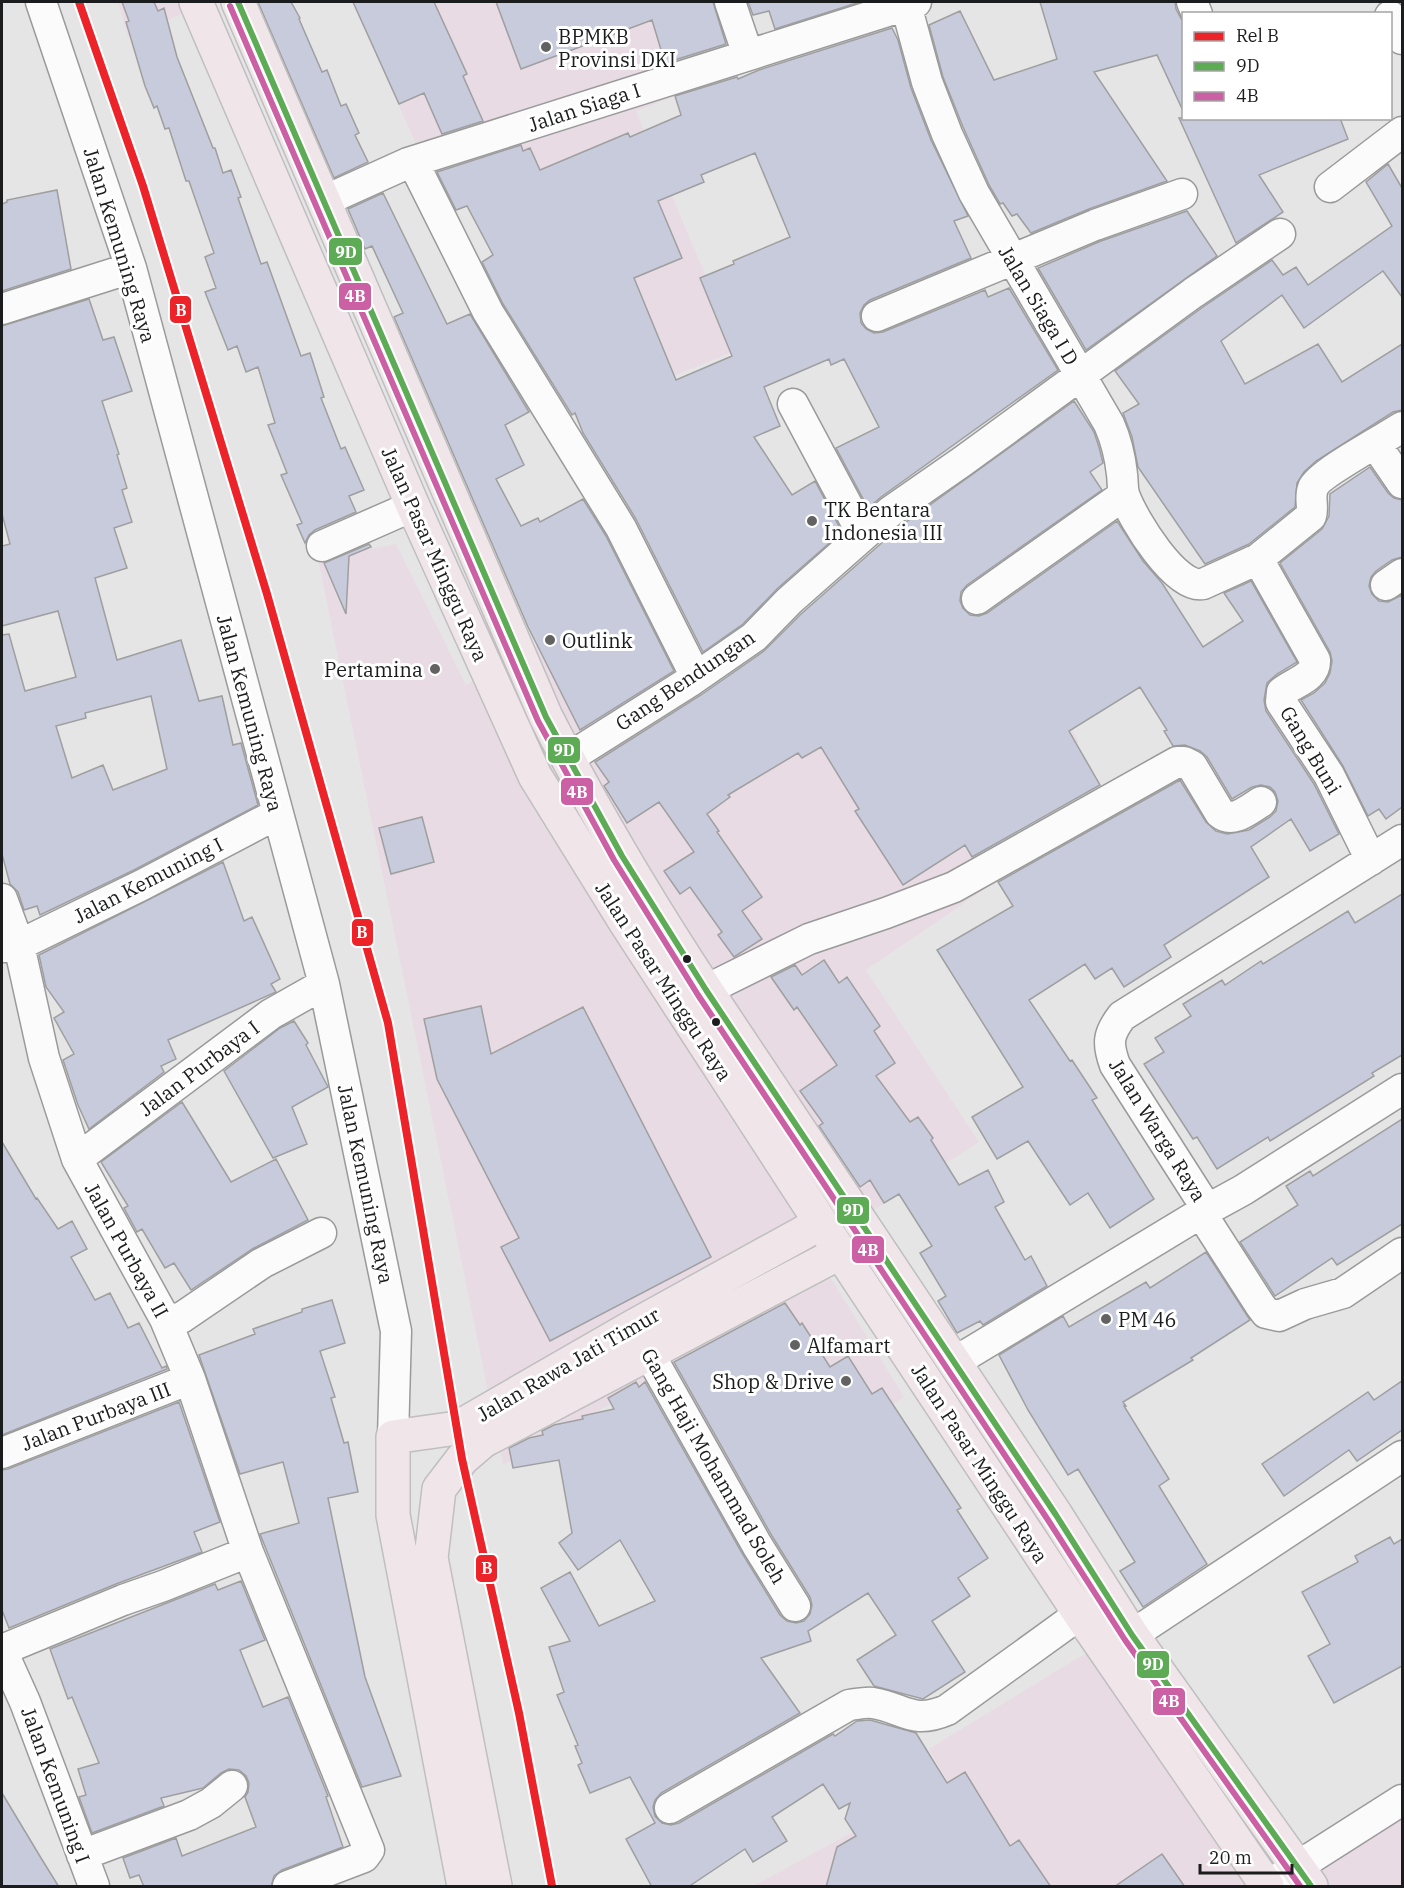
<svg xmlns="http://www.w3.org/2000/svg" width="1404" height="1888" font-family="'IBM Plex Serif',serif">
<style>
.commercial{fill:#e8dbe3}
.building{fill:#c7cbdb;stroke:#9f9fa0;stroke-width:1.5;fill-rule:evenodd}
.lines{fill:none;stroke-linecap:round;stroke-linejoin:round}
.minor-casing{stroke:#9a9a9a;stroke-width:33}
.major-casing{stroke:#bfbfc0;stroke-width:36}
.minor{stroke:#fbfbfb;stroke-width:30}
.major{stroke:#f0e6e9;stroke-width:33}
.bus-1-casing{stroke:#fff;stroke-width:10}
.bus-2-casing{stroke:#fff;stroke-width:10}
.bus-1{stroke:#5eab56;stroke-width:6}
.bus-2{stroke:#cb60a4;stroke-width:6}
.rail-1-casing{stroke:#fff;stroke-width:12}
.rail-1{stroke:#ec2329;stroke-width:8}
.poi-dot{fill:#626263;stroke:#fff;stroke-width:2}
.bus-dot{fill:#1b1c1d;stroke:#fff;stroke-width:2}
.labels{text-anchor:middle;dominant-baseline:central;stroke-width:6;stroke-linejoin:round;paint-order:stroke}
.poi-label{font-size:20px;fill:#1b1c1d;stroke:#fff;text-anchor:start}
.street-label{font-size:20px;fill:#1b1c1d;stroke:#fff}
.line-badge{stroke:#fff;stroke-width:2}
.badge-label{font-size:16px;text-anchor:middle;font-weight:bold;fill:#fff}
</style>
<rect width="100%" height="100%" fill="#e5e5e6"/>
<!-- commercial -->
<path class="commercial" d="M 118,2 L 210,2 L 128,37 Z
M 352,2 L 696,2 L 723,77 L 636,111 L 737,350 L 634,392 L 528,164 L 440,197 Z
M 396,544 L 466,685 L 633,592 L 712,718 L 979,559 L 1079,742 L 950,825 L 989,886 L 866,970 L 979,1142 L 813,1249 L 904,1397 L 730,1513 L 654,1379 L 503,1465 L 318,559 Z
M 1152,1639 L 1308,1864 L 1402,1809 L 1402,1886 L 753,1886 L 947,1781 L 929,1749 L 1081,1656 Z"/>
<!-- building -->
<path class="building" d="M 122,2 L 154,2 L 158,11 L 164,8 L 177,57 L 213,148 L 215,148 L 223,173 L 231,170 L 241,197 L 238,198 L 261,264 L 267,262 L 301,356 L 310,353 L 324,397 L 321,398 L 341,449 L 345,447 L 364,490 L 349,496 L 356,512 L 315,530 L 309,535 L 305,543 L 297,525 L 302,523 L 281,475 L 287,473 L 268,425 L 275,423 L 258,367 L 246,372 L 237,346 L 228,350 L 205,292 L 216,288 L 205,257 L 214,253 L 189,181 L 186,181 L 169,128 L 165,129 L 157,106 L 154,108 L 145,86 L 126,22 L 129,21 Z
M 258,2 L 291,2 L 300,18 L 299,19 L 322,72 L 327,70 L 341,106 L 346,104 L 359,133 L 355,135 L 368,162 L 334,178 Z
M 353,2 L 434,2 L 467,74 L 463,76 L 483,121 L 442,134 L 424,93 L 399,104 Z
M 496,2 L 713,2 L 726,44 L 665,63 L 652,20 L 521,69 Z
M 748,2 L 860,2 L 775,29 L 769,11 L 753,15 Z
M 1040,2 L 1175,2 L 1176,9 L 1184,24 L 1184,113 L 1157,55 L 1094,72 L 1167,181 L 1089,209 L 1031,233 L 1017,214 L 1012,216 L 1003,203 L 1000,204 L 989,185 L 963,127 L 943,77 L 929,25 L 960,11 L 994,80 L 1057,59 Z
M 892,28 L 898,40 L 911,88 L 931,140 L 968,216 L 954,221 L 971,258 L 870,300 L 864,305 L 860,313 L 861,323 L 866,329 L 874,333 L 883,332 L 985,290 L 988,297 L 1009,288 L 1058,370 L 881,497 L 868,508 L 836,448 L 879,427 L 844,359 L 831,365 L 829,359 L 764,387 L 780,426 L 754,437 L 792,495 L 815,481 L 842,532 L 778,588 L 743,624 L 703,652 L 636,519 L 583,433 L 575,413 L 572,415 L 503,304 L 482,262 L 493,255 L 467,206 L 456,210 L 437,172 L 521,145 L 523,151 L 530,148 L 540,170 L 628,133 L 630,137 L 681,115 L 675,96 L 737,77 L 738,79 L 759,70 ZM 755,153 L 790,237 L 733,261 L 734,264 L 700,278 L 732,356 L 676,380 L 634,278 L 682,258 L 658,201 L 704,182 L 701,175 Z
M 1179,118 L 1340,118 L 1348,139 L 1259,175 L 1283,212 L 1236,243 Z
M 1388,164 L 1402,188 L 1402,297 L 1383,271 L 1304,328 L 1282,295 L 1221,341 L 1245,384 L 1318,344 L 1342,382 L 1402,344 L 1402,410 L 1393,412 L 1316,461 L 1304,472 L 1297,483 L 1295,507 L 1249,544 L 1205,564 L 1138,467 L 1132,437 L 1123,413 L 1139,404 L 1115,371 L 1203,307 L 1272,260 L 1283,275 L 1296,267 L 1308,285 L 1392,226 L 1366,182 Z
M 57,190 L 71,269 L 2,291 L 2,204 L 7,202 L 7,200 Z
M 383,193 L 447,324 L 470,314 L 529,412 L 505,425 L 524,465 L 496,479 L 521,526 L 538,518 L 540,522 L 583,499 L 606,536 L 674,671 L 580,730 L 528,627 L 394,317 L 403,313 L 372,246 L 365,249 L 348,209 Z
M 1187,211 L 1217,256 L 1086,350 L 1038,268 L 1101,241 Z
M 89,299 L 103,340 L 114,337 L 132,391 L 102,401 L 119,454 L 117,455 L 127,488 L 122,490 L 132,522 L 114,528 L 127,568 L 95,578 L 117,660 L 181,640 L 199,701 L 222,696 L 233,745 L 241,743 L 258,805 L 134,870 L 40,915 L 37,906 L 24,910 L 18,892 L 10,884 L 2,854 L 2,635 L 9,634 L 25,691 L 76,677 L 58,611 L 2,626 L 2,546 L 10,544 L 2,514 L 2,326 ZM 151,696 L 167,769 L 113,790 L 103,765 L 72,778 L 56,726 L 86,718 L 85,713 Z
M 1074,401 L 1094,432 L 1099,447 L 1103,463 L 1090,472 L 1102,490 L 967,585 L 961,592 L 960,601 L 963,608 L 970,615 L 979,616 L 987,613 L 1117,521 L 1143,561 L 1162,583 L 1203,647 L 1243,621 L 1224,593 L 1251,581 L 1297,662 L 1277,674 L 1267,683 L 1264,700 L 1266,711 L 1314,784 L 1339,834 L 1310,851 L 1291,819 L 1251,847 L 1269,877 L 1164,945 L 1171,957 L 1124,987 L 1112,968 L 1095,979 L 1085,964 L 1029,1000 L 1070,1061 L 1072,1060 L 1097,1098 L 1092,1100 L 1154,1199 L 1110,1228 L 1088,1193 L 1070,1205 L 1028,1141 L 997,1159 L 972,1117 L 1023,1087 L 937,950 L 1013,906 L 998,882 L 1180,780 L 1206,822 L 1216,831 L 1227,834 L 1249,830 L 1270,817 L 1276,811 L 1278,801 L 1275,792 L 1270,787 L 1261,785 L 1252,787 L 1232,799 L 1207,757 L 1200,751 L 1185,745 L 1173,746 L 1164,731 L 1167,730 L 1140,687 L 1069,731 L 1100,785 L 972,857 L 965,845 L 903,885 L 855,811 L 859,809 L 821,747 L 802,758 L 798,753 L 728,795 L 730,797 L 707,814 L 719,831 L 717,832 L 762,897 L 742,911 L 762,939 L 734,957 L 718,935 L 722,932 L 690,887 L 680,894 L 664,871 L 694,852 L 659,802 L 627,823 L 604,786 L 609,782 L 595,762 L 701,695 L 764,651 L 801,614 L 902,525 Z
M 1370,467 L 1388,493 L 1394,498 L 1402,500 L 1402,557 L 1392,560 L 1376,571 L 1371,577 L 1369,586 L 1372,594 L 1379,601 L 1388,602 L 1402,595 L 1402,807 L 1386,819 L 1379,809 L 1368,816 L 1343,766 L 1301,700 L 1314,693 L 1325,683 L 1330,673 L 1332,661 L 1330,652 L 1280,563 L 1322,529 L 1329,516 L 1330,494 Z
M 369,544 L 371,547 L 349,556 L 346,614 L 324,563 Z
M 422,817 L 434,862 L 391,874 L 379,828 Z
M 223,862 L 244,921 L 252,917 L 280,979 L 271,984 L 276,992 L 168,1040 L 176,1059 L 161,1066 L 164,1072 L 89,1129 L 78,1105 L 63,1060 L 74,1054 L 54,1018 L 64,1012 L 46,987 L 39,955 Z
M 1402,894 L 1402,1055 L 1372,1073 L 1374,1076 L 1270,1141 L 1268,1137 L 1217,1169 L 1197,1137 L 1193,1139 L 1144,1064 L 1164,1052 L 1155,1038 L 1191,1016 L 1183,1004 L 1222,980 L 1225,985 L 1261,961 L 1263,964 L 1348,911 L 1355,923 Z
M 824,960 L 839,983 L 847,977 L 880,1026 L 874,1031 L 895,1063 L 876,1076 L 910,1122 L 918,1117 L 933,1138 L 931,1140 L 959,1185 L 988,1170 L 1004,1202 L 995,1207 L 1025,1260 L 1031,1256 L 1047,1286 L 983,1325 L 980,1321 L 957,1333 L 938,1301 L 946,1296 L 920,1253 L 932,1246 L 899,1194 L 884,1203 L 870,1180 L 860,1187 L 819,1126 L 823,1123 L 800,1091 L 837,1065 L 797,1007 L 794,1010 L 771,977 L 795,965 L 802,975 Z
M 481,1006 L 491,1054 L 583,1007 L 711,1257 L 550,1341 L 501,1247 L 519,1238 L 437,1079 L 424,1019 Z
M 294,1021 L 308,1043 L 306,1045 L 328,1087 L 292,1107 L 307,1144 L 273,1158 L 224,1071 L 280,1028 Z
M 182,1102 L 231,1182 L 276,1159 L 308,1220 L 254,1248 L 191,1290 L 174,1263 L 165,1268 L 142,1229 L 137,1232 L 124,1208 L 128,1206 L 101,1162 Z
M 1402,1119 L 1402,1224 L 1337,1265 L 1332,1258 L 1275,1296 L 1240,1242 L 1298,1205 L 1286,1186 L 1310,1171 L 1313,1176 Z
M 2,1142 L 36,1199 L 37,1198 L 58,1229 L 72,1221 L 87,1249 L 71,1257 L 95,1300 L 110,1293 L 128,1328 L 139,1323 L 162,1368 L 166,1366 L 167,1369 L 2,1435 Z
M 1206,1252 L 1250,1320 L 1191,1358 L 1193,1360 L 1123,1402 L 1126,1406 L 1124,1406 L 1169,1479 L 1159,1486 L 1207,1564 L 1143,1607 L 1120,1571 L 1135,1562 L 1078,1469 L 1068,1475 L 1028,1410 L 999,1355 L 1063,1316 L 1069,1327 L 1146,1282 L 1150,1288 Z
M 332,1300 L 345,1343 L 320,1351 L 335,1397 L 331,1398 L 344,1443 L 348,1442 L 358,1492 L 328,1498 L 365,1677 L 401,1776 L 362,1787 L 260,1534 L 299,1523 L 283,1462 L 240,1474 L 199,1355 L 255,1334 L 253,1329 L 302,1312 L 302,1309 Z
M 785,1303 L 800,1325 L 802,1323 L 830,1367 L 848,1356 L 872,1394 L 882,1388 L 961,1508 L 957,1510 L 988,1558 L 958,1578 L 970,1596 L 932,1621 L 965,1672 L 923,1699 L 874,1686 L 857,1660 L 896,1635 L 868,1593 L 808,1631 L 811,1641 L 761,1658 L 800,1713 L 661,1793 L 655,1800 L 653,1807 L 655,1816 L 662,1823 L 671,1825 L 679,1823 L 833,1734 L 835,1736 L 857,1721 L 870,1720 L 916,1733 L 947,1783 L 965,1772 L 1010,1846 L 1019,1840 L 1051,1887 L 826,1887 L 837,1847 L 856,1836 L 845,1819 L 850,1803 L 839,1809 L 823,1784 L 772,1817 L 787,1841 L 753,1862 L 745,1849 L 688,1887 L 652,1887 L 626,1839 L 655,1823 L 630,1777 L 590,1793 L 578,1765 L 582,1763 L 575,1746 L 578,1745 L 557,1695 L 564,1692 L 549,1647 L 570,1641 L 541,1588 L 570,1572 L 599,1626 L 655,1601 L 620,1540 L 578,1570 L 559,1543 L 572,1533 L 559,1460 L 513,1468 L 509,1448 L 529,1438 L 543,1435 L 542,1431 L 554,1425 L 583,1419 L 582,1416 L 614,1409 L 608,1398 L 636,1382 L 639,1387 L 645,1382 L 742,1553 L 780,1615 L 787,1621 L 796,1623 L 804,1621 L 810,1614 L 812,1605 L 810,1597 L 772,1536 L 674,1362 Z
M 1402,1381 L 1402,1430 L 1357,1461 L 1349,1450 L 1284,1496 L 1262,1464 L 1368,1392 L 1374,1400 Z
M 179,1402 L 220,1522 L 194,1532 L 202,1552 L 116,1584 L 9,1628 L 2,1610 L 2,1470 L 8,1469 Z
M 1390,1537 L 1394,1544 L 1402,1539 L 1402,1666 L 1334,1703 L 1308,1656 L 1330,1644 L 1302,1592 L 1358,1562 L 1355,1556 Z
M 241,1581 L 265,1640 L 240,1650 L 263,1707 L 288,1697 L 328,1796 L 326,1797 L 343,1847 L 282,1870 L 274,1876 L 271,1887 L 144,1887 L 139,1875 L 130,1878 L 123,1858 L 176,1838 L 182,1856 L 256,1827 L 245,1797 L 248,1792 L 249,1783 L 246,1776 L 239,1770 L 229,1769 L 221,1773 L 203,1788 L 161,1798 L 164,1806 L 92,1833 L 79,1797 L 86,1795 L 78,1769 L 99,1763 L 72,1697 L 68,1699 L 50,1649 L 215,1584 L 218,1590 Z
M 2,1793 L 41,1858 L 59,1887 L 2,1887 Z
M 1162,1854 L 1185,1887 L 1114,1887 Z"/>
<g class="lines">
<!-- minor casing -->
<g class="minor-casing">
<path id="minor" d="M 41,2 L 131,268 L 324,984 L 396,1331 L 393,1437
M 730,2 L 748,55
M 1192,2 L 1197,14
M 906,5 L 927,82 L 947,134 L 974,193 L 1109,424 C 1116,440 1120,456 1122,474 C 1123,481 1122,490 1125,497 C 1133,519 1176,590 1203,584 L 1258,559 L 1311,516 C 1314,507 1309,498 1313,488 C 1318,474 1386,438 1402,427
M 1390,16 L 1402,39
M 413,162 L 488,312 L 621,528 L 696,677
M 1330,187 L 1402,132
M 324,201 L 408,163 L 916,2
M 2,309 L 131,268
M 877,316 L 1095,225 L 1182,194
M 793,404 L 863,535
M 1376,445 L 1402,483
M 322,546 L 413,506
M 1258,559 L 1315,660 C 1316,678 1294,682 1282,692 L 1281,702 L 1329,775 L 1371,860
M 1386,585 L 1402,574
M 977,599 L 1124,495
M 567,759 L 692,680 L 754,637 L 789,601 L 891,511 L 963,461 L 1193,293 L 1280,234
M 2,899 L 19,945 L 44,1058 L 77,1159 L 165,1319 L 190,1379 L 248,1552 L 369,1850 L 364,1857 L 288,1886
M 2,947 L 19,945 L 142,885 L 277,814
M 706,990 L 809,939 L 886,913 L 954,887 L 1177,762 L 1184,762 L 1192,766 L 1220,813 C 1233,824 1249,809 1261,802
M 77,1159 L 271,1014 L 324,984
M 1207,1209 L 1115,1065 C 1107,1043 1108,1034 1122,1016 L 1402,840
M 1201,1213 L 1260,1305 L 1266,1313 L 1279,1316 L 1305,1304 L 1343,1293 L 1402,1253
M 165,1319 L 181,1318 L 262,1263 L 321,1233
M 638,1334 L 757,1545 L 795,1606
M 953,1363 L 1201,1213 L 1243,1190 L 1402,1089
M 2,1453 L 190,1379
M 1132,1635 L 1402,1456
M 2,1650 L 123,1600 L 163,1586 L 248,1552
M 2,1651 L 25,1702 L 94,1886
M 670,1808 L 849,1705 C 857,1704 865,1702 873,1703 C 904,1708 912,1725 947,1710 L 1080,1614
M 82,1855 L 189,1815 L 211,1803 L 232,1786
M 1267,1886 L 1402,1800"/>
</g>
<!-- major casing -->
<g class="major-casing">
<path id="major" d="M 196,2 L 413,506 L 535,776 L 626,923 L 821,1223 L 1080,1614 L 1267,1886
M 238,2 L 546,717 C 594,811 648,902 706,990 L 1056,1515 L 1132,1635 L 1311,1886
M 464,1886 L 393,1515 L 393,1437 L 457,1428 L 634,1326 L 821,1223
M 495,1886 L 431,1558 L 439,1489 L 462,1459 L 483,1441 L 841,1252"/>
</g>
<!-- minor -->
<use href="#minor" class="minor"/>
<!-- major -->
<use href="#major" class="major"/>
<!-- bus-1 casing -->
<g class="bus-1-casing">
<path id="bus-1" d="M 238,2 L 546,717 L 622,856 L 706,990 L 1056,1515 L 1132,1635 L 1311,1886"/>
</g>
<!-- bus-2 casing -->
<g class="bus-2-casing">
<path id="bus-2" d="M 230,6 L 538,721 L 614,860 L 698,995 L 1048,1520 L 1125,1640 L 1300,1886"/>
</g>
<!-- bus-1 -->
<use href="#bus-1" class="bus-1"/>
<!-- bus-2 -->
<use href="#bus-2" class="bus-2"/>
<!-- rail-1 casing -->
<g class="rail-1-casing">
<path id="rail-1" d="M 79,2 L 143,186 L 267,594 L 388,1023 L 462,1459 L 519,1713 L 552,1886"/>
</g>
<!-- rail-1 -->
<use href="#rail-1" class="rail-1"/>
</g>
<!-- markers -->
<g class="poi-dot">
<circle cx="546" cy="47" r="6"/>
<circle cx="812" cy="521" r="6"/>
<circle cx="550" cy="640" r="6"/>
<circle cx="435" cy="669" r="6"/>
<circle cx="1106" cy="1319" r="6"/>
<circle cx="795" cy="1345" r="6"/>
<circle cx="846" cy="1381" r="6"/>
</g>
<g class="bus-dot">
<circle cx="687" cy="959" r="5"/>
<circle cx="716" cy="1022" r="5"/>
</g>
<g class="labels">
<!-- poi labels -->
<g class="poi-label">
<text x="558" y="36">BPMKB<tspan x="558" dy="23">Provinsi DKI</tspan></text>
<text x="824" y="509">TK Bentara<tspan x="824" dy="23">Indonesia III</tspan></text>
<text x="562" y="640">Outlink</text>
<text x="423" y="669" text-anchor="end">Pertamina</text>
<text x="1118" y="1319">PM 46</text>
<text x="807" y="1345">Alfamart</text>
<text x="834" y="1381" text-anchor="end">Shop &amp; Drive</text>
</g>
<!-- street labels -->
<g class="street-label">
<text transform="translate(584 107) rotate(-18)">Jalan Siaga I</text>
<text transform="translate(120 245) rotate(73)">Jalan Kemuning Raya</text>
<text transform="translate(1039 305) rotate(59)">Jalan Siaga I D</text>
<text transform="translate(435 554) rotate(66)">Jalan Pasar Minggu Raya</text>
<text transform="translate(685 680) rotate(-34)">Gang Bendungan</text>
<text transform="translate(250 713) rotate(75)">Jalan Kemuning Raya</text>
<text transform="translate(1311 750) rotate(59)">Gang Buni</text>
<text transform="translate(148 880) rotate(-27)">Jalan Kemuning I</text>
<text transform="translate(664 981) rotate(57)">Jalan Pasar Minggu Raya</text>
<text transform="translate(199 1068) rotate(-37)">Jalan Purbaya I</text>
<text transform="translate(1158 1130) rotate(58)">Jalan Warga Raya</text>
<text transform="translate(366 1184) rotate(78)">Jalan Kemuning Raya</text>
<text transform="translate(127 1250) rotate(61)">Jalan Purbaya II</text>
<text transform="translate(568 1364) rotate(-30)">Jalan Rawa Jati Timur</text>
<text transform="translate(96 1416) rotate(-21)">Jalan Purbaya III</text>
<text transform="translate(980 1463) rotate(57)">Jalan Pasar Minggu Raya</text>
<text transform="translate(714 1466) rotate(60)">Gang Haji Mohammad Soleh</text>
<text transform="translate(56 1785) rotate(70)">Jalan Kemuning I</text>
</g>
</g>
<g class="line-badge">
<rect x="328" y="237" width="35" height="29" rx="6" fill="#5eab56"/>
<rect x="338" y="282" width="34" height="29" rx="6" fill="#cb60a4"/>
<rect x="169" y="295" width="23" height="29" rx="6" fill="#ec2329"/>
<rect x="547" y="736" width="34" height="28" rx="6" fill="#5eab56"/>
<rect x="560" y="777" width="34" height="29" rx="6" fill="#cb60a4"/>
<rect x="351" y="918" width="23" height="29" rx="6" fill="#ec2329"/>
<rect x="836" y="1196" width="34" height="29" rx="6" fill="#5eab56"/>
<rect x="851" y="1235" width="34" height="29" rx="6" fill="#cb60a4"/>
<rect x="475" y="1554" width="23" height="29" rx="6" fill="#ec2329"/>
<rect x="1136" y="1650" width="34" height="29" rx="6" fill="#5eab56"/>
<rect x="1152" y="1687" width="34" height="29" rx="6" fill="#cb60a4"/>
</g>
<g class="badge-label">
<text x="346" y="258">9D</text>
<text x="355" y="302">4B</text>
<text x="181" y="316">B</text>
<text x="564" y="756">9D</text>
<text x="577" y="798">4B</text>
<text x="362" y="938">B</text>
<text x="853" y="1216">9D</text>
<text x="868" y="1256">4B</text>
<text x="487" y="1574">B</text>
<text x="1153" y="1670">9D</text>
<text x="1169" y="1707">4B</text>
</g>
<!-- border -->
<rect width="1404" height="1888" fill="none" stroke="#1b1c1d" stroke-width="6"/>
<!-- legend -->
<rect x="1182" y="12" width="210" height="108" fill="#ffffff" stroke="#a4a4a5" stroke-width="1.5"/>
<rect x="1194" y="32" width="30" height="9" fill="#ec2329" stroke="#a4a4a5" stroke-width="1.5"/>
<text x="1236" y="42" font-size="18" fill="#1b1c1d">Rel B</text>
<rect x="1194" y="62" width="30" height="9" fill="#5eab56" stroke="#a4a4a5" stroke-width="1.5"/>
<text x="1236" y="72" font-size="18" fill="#1b1c1d">9D</text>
<rect x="1194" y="92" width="30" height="9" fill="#cb60a4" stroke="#a4a4a5" stroke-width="1.5"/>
<text x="1236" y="102" font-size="18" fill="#1b1c1d">4B</text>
<!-- scale -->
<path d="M1200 1864v9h92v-9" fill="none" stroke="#1b1c1d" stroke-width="3"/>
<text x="1209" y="1864" font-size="18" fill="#1b1c1d" stroke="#ffffff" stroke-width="4.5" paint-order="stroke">20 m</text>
</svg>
